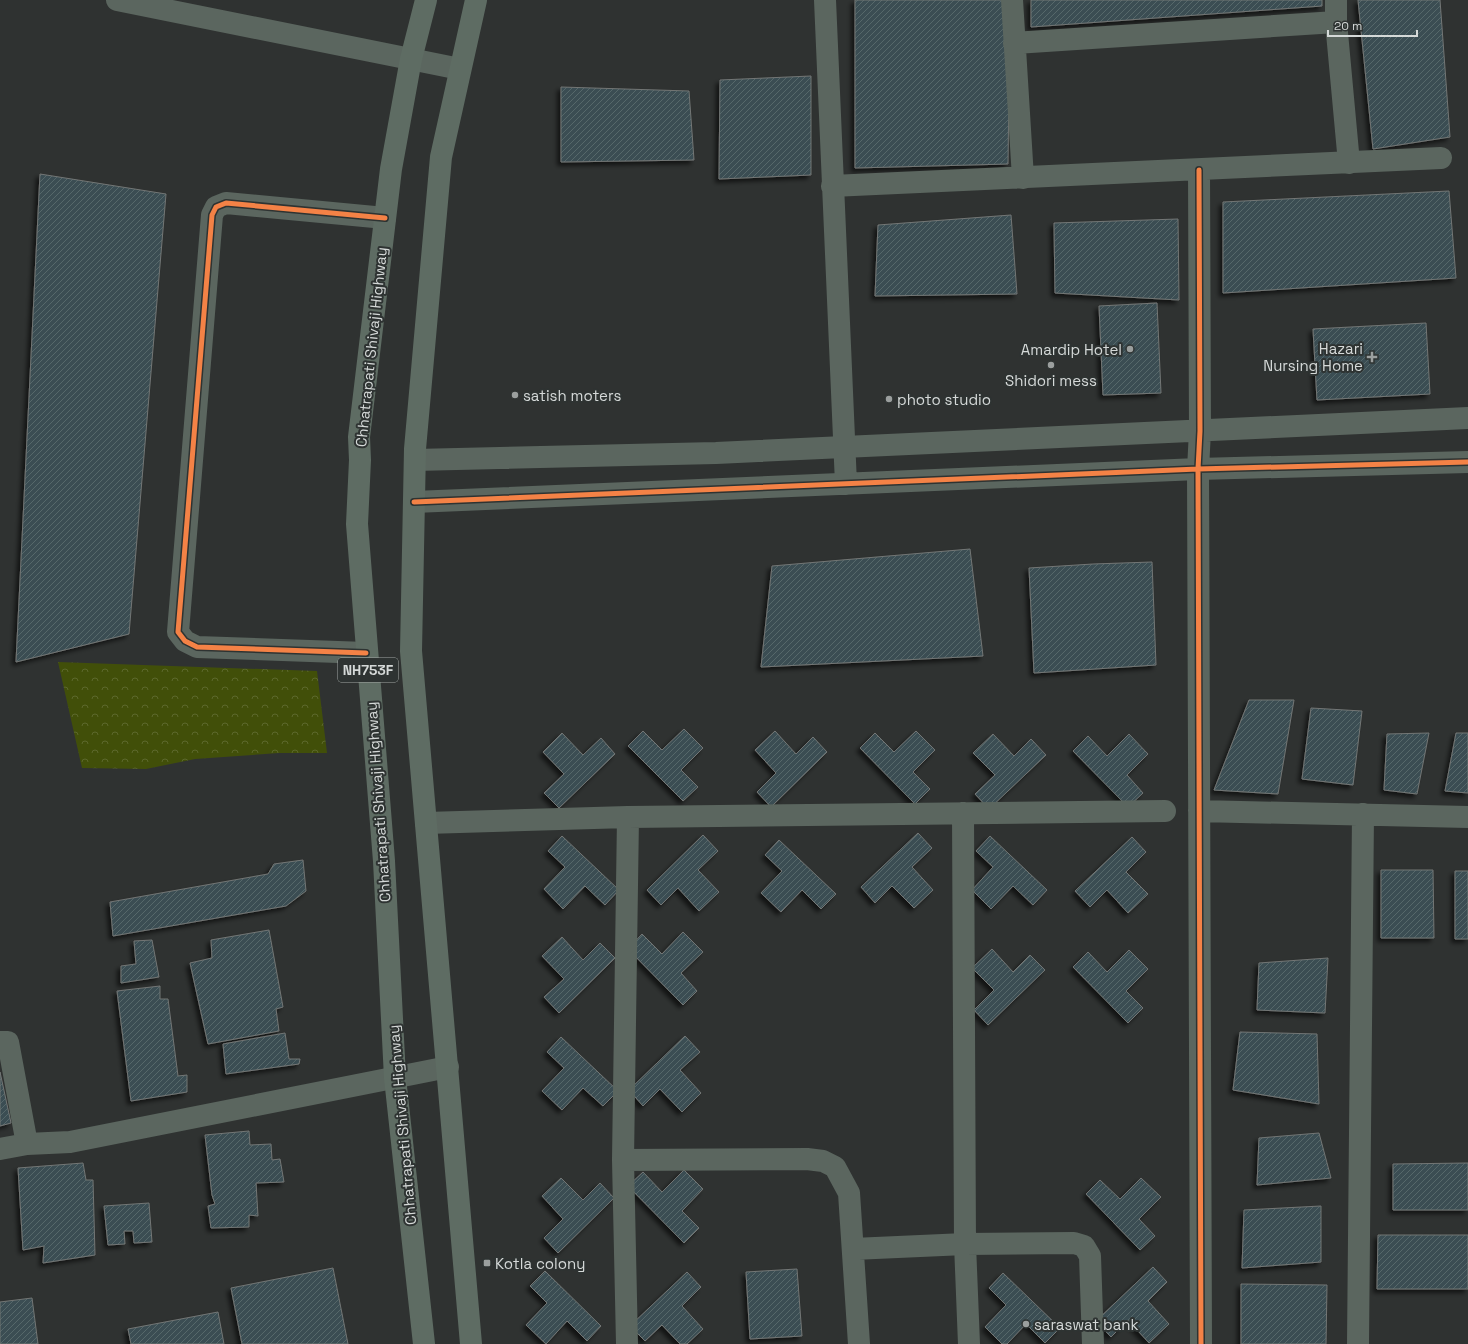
<svg xmlns="http://www.w3.org/2000/svg" width="1468" height="1344" font-family="'Space Grotesk',sans-serif">
<style>
.forest{fill:url(#forest-crowns)}
.building{fill:url(#building-hatch);stroke:#737675;filter:url(#shadow)}
.lines{fill:none;stroke-linecap:round;stroke-linejoin:round}
.minor{stroke:#5b665f;stroke-width:22}
.highway{stroke:#5e6c63;stroke-width:22}
.cycleway-casing{stroke:#2e3332;stroke-width:8}
.cycleway{stroke:#f48246;stroke-width:5}
.poi-dot{fill:#9b9f9e;stroke:#2e3332;stroke-width:1.5}
.labels{text-anchor:middle;dominant-baseline:central;stroke-width:4;stroke-linejoin:round;paint-order:stroke}
.shield{fill:#2e3332;stroke:#a3a7a6;stroke-width:1}
.shield-label{font-size:14px;font-weight:bold;fill:#d5d9d8}
.street-label{font-size:15px;fill:#d5d9d8;stroke:#2e3332}
.poi-label{font-size:15px;fill:#d5d9d8;stroke:#2e3332;text-anchor:start}
</style>
<defs>
<pattern id="forest-crowns" width="20" height="18" patternUnits="userSpaceOnUse"><rect width="20" height="18" fill="#414f09"/><path d="M2 6a3 3 0 1 1 6 0M12 15a3 3 0 1 1 6 0" fill="none" stroke="#5c682c"/></pattern>
<pattern id="building-hatch" width="6" height="6" patternUnits="userSpaceOnUse"><rect width="6" height="6" fill="#3a4e53"/><path d="M-1 1l2-2M0 6l6-6M5 7l2-2" fill="none" stroke="#56676b"/></pattern>
<filter id="shadow"><feDropShadow dx="-3.5" dy="3.5" stdDeviation="2" flood-color="#0009"/></filter>
</defs>
<rect width="100%" height="100%" fill="#2f3231"/>
<!-- forest -->
<path class="forest" d="M 58,662 L 317,671 L 327,753 L 279,753 L 195,759 L 146,769 L 82,768 Z"/>
<!-- building -->
<path class="building" d="M 855,0 L 1010,0 L 1008,164 L 855,168 Z
M 1031,0 L 1322,0 L 1322,6 L 1031,27 Z
M 1358,0 L 1440,0 L 1450,137 L 1373,149 Z
M 811,76 L 811,175 L 719,179 L 720,80 Z
M 561,87 L 689,91 L 694,160 L 561,162 Z
M 40,174 L 166,194 L 129,634 L 16,662 Z
M 1449,191 L 1456,278 L 1223,293 L 1223,202 Z
M 1011,215 L 1017,294 L 875,296 L 878,225 Z
M 1178,219 L 1179,300 L 1055,293 L 1054,223 Z
M 1157,303 L 1161,393 L 1103,395 L 1099,306 Z
M 1426,323 L 1430,394 L 1317,400 L 1313,329 Z
M 970,549 L 983,656 L 761,667 L 772,566 Z
M 1152,562 L 1156,665 L 1034,673 L 1029,568 L 1093,564 Z
M 1249,700 L 1294,700 L 1278,794 L 1214,790 Z
M 1311,708 L 1362,711 L 1353,785 L 1302,779 Z
M 684,729 L 703,748 L 681,770 L 698,787 L 683,801 L 628,746 L 643,731 L 662,750 Z
M 775,731 L 796,754 L 813,737 L 827,752 L 771,807 L 757,792 L 776,773 L 755,750 Z
M 916,731 L 935,750 L 913,772 L 930,789 L 915,804 L 860,748 L 875,733 L 894,752 Z
M 562,733 L 583,755 L 601,738 L 615,754 L 559,808 L 544,793 L 564,774 L 543,752 Z
M 1429,733 L 1417,794 L 1384,790 L 1387,734 Z
M 1456,733 L 1468,733 L 1468,793 L 1445,791 Z
M 993,734 L 1014,756 L 1031,739 L 1046,755 L 989,809 L 975,794 L 995,775 L 973,753 Z
M 1129,734 L 1148,754 L 1127,775 L 1143,793 L 1128,807 L 1073,751 L 1088,736 L 1107,756 Z
M 918,833 L 932,848 L 912,867 L 933,890 L 914,908 L 892,886 L 875,903 L 861,887 Z
M 703,835 L 718,851 L 698,870 L 719,892 L 699,911 L 678,888 L 661,905 L 647,890 Z
M 562,836 L 619,890 L 605,905 L 585,886 L 563,909 L 544,889 L 565,867 L 548,851 Z
M 990,836 L 1047,890 L 1033,905 L 1013,886 L 991,909 L 972,890 L 993,867 L 976,851 Z
M 1132,837 L 1146,852 L 1126,872 L 1148,894 L 1128,913 L 1107,890 L 1090,907 L 1075,891 Z
M 779,840 L 836,894 L 821,909 L 802,890 L 781,912 L 761,893 L 782,871 L 765,855 Z
M 303,860 L 306,891 L 286,906 L 113,936 L 110,902 L 268,874 L 274,864 Z
M 1381,870 L 1433,870 L 1434,938 L 1381,938 Z
M 1455,871 L 1468,871 L 1468,939 L 1455,939 Z
M 269,930 L 283,1007 L 276,1009 L 279,1031 L 208,1044 L 190,963 L 212,958 L 211,940 Z
M 683,932 L 703,952 L 681,973 L 697,991 L 683,1005 L 628,949 L 642,934 L 662,954 Z
M 562,937 L 583,960 L 600,943 L 615,958 L 559,1013 L 544,997 L 564,979 L 542,956 Z
M 152,940 L 159,977 L 121,983 L 121,966 L 136,964 L 134,941 Z
M 992,949 L 1013,972 L 1030,955 L 1045,970 L 988,1025 L 974,1010 L 994,990 L 972,968 Z
M 1129,950 L 1148,969 L 1126,991 L 1143,1008 L 1128,1023 L 1073,967 L 1088,952 L 1107,972 Z
M 1328,958 L 1325,1013 L 1257,1010 L 1259,963 Z
M 160,986 L 160,999 L 168,999 L 178,1076 L 187,1075 L 187,1092 L 131,1101 L 117,991 Z
M 1240,1032 L 1317,1034 L 1319,1104 L 1233,1090 Z
M 285,1033 L 289,1059 L 300,1059 L 299,1064 L 226,1074 L 223,1044 Z
M 685,1036 L 700,1052 L 680,1070 L 701,1093 L 682,1112 L 660,1089 L 643,1106 L 629,1090 Z
M 561,1037 L 618,1091 L 603,1106 L 583,1088 L 562,1110 L 542,1091 L 564,1068 L 547,1052 Z
M 0,1072 L 11,1123 L 0,1126 Z
M 249,1131 L 250,1145 L 271,1144 L 272,1160 L 280,1159 L 284,1182 L 256,1183 L 258,1216 L 249,1215 L 249,1227 L 211,1228 L 208,1206 L 215,1204 L 212,1195 L 205,1135 Z
M 1319,1133 L 1331,1178 L 1257,1185 L 1259,1138 Z
M 83,1163 L 86,1180 L 93,1180 L 95,1255 L 43,1263 L 44,1246 L 23,1250 L 18,1168 Z
M 1468,1163 L 1468,1210 L 1393,1210 L 1393,1164 Z
M 684,1170 L 703,1189 L 682,1211 L 699,1228 L 684,1243 L 628,1186 L 643,1172 L 662,1192 Z
M 561,1178 L 583,1200 L 600,1183 L 614,1198 L 558,1253 L 544,1238 L 563,1219 L 542,1196 Z
M 1141,1178 L 1161,1197 L 1139,1219 L 1155,1236 L 1140,1250 L 1086,1194 L 1100,1180 L 1120,1199 Z
M 149,1203 L 152,1242 L 134,1243 L 133,1231 L 124,1231 L 125,1244 L 108,1245 L 104,1206 Z
M 1321,1206 L 1321,1262 L 1242,1268 L 1244,1210 Z
M 1378,1235 L 1468,1235 L 1468,1289 L 1377,1289 Z
M 1153,1267 L 1167,1282 L 1148,1301 L 1169,1324 L 1149,1343 L 1128,1320 L 1111,1337 L 1096,1321 Z
M 333,1268 L 348,1344 L 242,1344 L 231,1288 Z
M 797,1269 L 802,1336 L 750,1339 L 746,1272 Z
M 545,1271 L 601,1326 L 587,1341 L 567,1321 L 546,1344 L 526,1325 L 547,1303 L 530,1286 Z
M 687,1272 L 701,1287 L 682,1306 L 703,1329 L 687,1344 L 680,1344 L 662,1325 L 645,1341 L 630,1326 Z
M 1003,1273 L 1060,1328 L 1045,1343 L 1026,1324 L 1007,1344 L 1002,1344 L 985,1327 L 1006,1305 L 989,1288 Z
M 1241,1284 L 1327,1285 L 1326,1344 L 1241,1344 Z
M 32,1298 L 38,1344 L 0,1344 L 0,1302 Z
M 218,1312 L 224,1344 L 131,1344 L 128,1329 Z"/>
<g class="lines">
<!-- minor -->
<path class="minor" d="M 117,0 L 460,69
M 825,0 L 846,484
M 1012,0 L 1023,178
M 1336,22 L 1336,0
M 1014,43 L 1336,22 L 1349,163
M 1199,170 L 1200,431 L 1198,469 L 1201,1344
M 832,186 L 1441,158
M 415,460 L 716,453 L 1468,418
M 414,502 L 1198,469 L 1468,462
M 366,653 L 197,647 L 185,641 L 178,632 L 212,215 L 216,207 L 226,203 L 385,218
M 1199,811 L 1468,817
M 963,813 L 965,1244 L 969,1344
M 426,823 L 628,817 L 1165,811
M 0,1042 L 8,1042 L 27,1144
M 0,1149 L 27,1144 L 70,1142 L 448,1067
M 623,1160 L 628,817
M 853,1249 L 965,1244 L 1074,1243 L 1084,1246 L 1090,1256 L 1093,1344
M 627,1344 L 623,1160 L 807,1159 L 823,1161 L 835,1167 L 849,1193 L 859,1344
M 1358,1344 L 1363,814"/>
<!-- highway -->
<path class="highway" d="M 424,1344 L 395,1078 L 384,861 L 357,524 L 360,460 L 359,437 L 391,169 L 411,59 L 426,0
M 471,1344 L 411,651 L 415,449 L 441,157 L 476,0"/>
<!-- cycleway casing -->
<g class="cycleway-casing">
<path id="cycleway" d="M 1199,170 L 1200,431 L 1198,469 L 1201,1344
M 414,502 L 1198,469 L 1468,462
M 366,653 L 197,647 L 185,641 L 178,632 L 212,215 L 216,207 L 226,203 L 385,218"/>
</g>
<!-- cycleway -->
<use href="#cycleway" class="cycleway"/>
</g>
<!-- markers -->
<g class="poi-dot">
<circle cx="1130" cy="349" r="4"/>
<path d="M1370 351h4v4h4v4h-4v4h-4v-4h-4v-4h4z"/>
<circle cx="1051" cy="365" r="4"/>
<circle cx="515" cy="395" r="4"/>
<circle cx="889" cy="399" r="4"/>
<rect x="483" y="1259" width="8" height="8" rx="2"/>
<circle cx="1026" cy="1324" r="4"/>
</g>
<g class="labels">
<!-- shield labels -->
<rect class="shield" x="338" y="658" width="60" height="24" rx="3"/>
<g class="shield-label">
<text x="368" y="670">NH753F</text>
</g>
<!-- street labels -->
<g class="street-label">
<text transform="translate(371 347) rotate(-84)">Chhatrapati Shivaji Highway</text>
<text transform="translate(378 802) rotate(-94)">Chhatrapati Shivaji Highway</text>
<text transform="translate(402 1125) rotate(-95)">Chhatrapati Shivaji Highway</text>
</g>
<!-- poi labels -->
<g class="poi-label">
<text x="1363" y="348" text-anchor="end">Hazari<tspan x="1363" dy="17">Nursing Home</tspan></text>
<text x="1122" y="349" text-anchor="end">Amardip Hotel</text>
<text x="1051" y="380" text-anchor="middle">Shidori mess</text>
<text x="523" y="395">satish moters</text>
<text x="897" y="399">photo studio</text>
<text x="495" y="1263">Kotla colony</text>
<text x="1034" y="1324">saraswat bank</text>
</g>
</g>
<!-- scale -->
<path d="M1328 30v6h89v-6" fill="none" stroke="#d5d9d8" stroke-width="2"/>
<text x="1334" y="30" font-size="12" fill="#d5d9d8" stroke="#2e3332" stroke-width="3" paint-order="stroke">20 m</text>
</svg>
